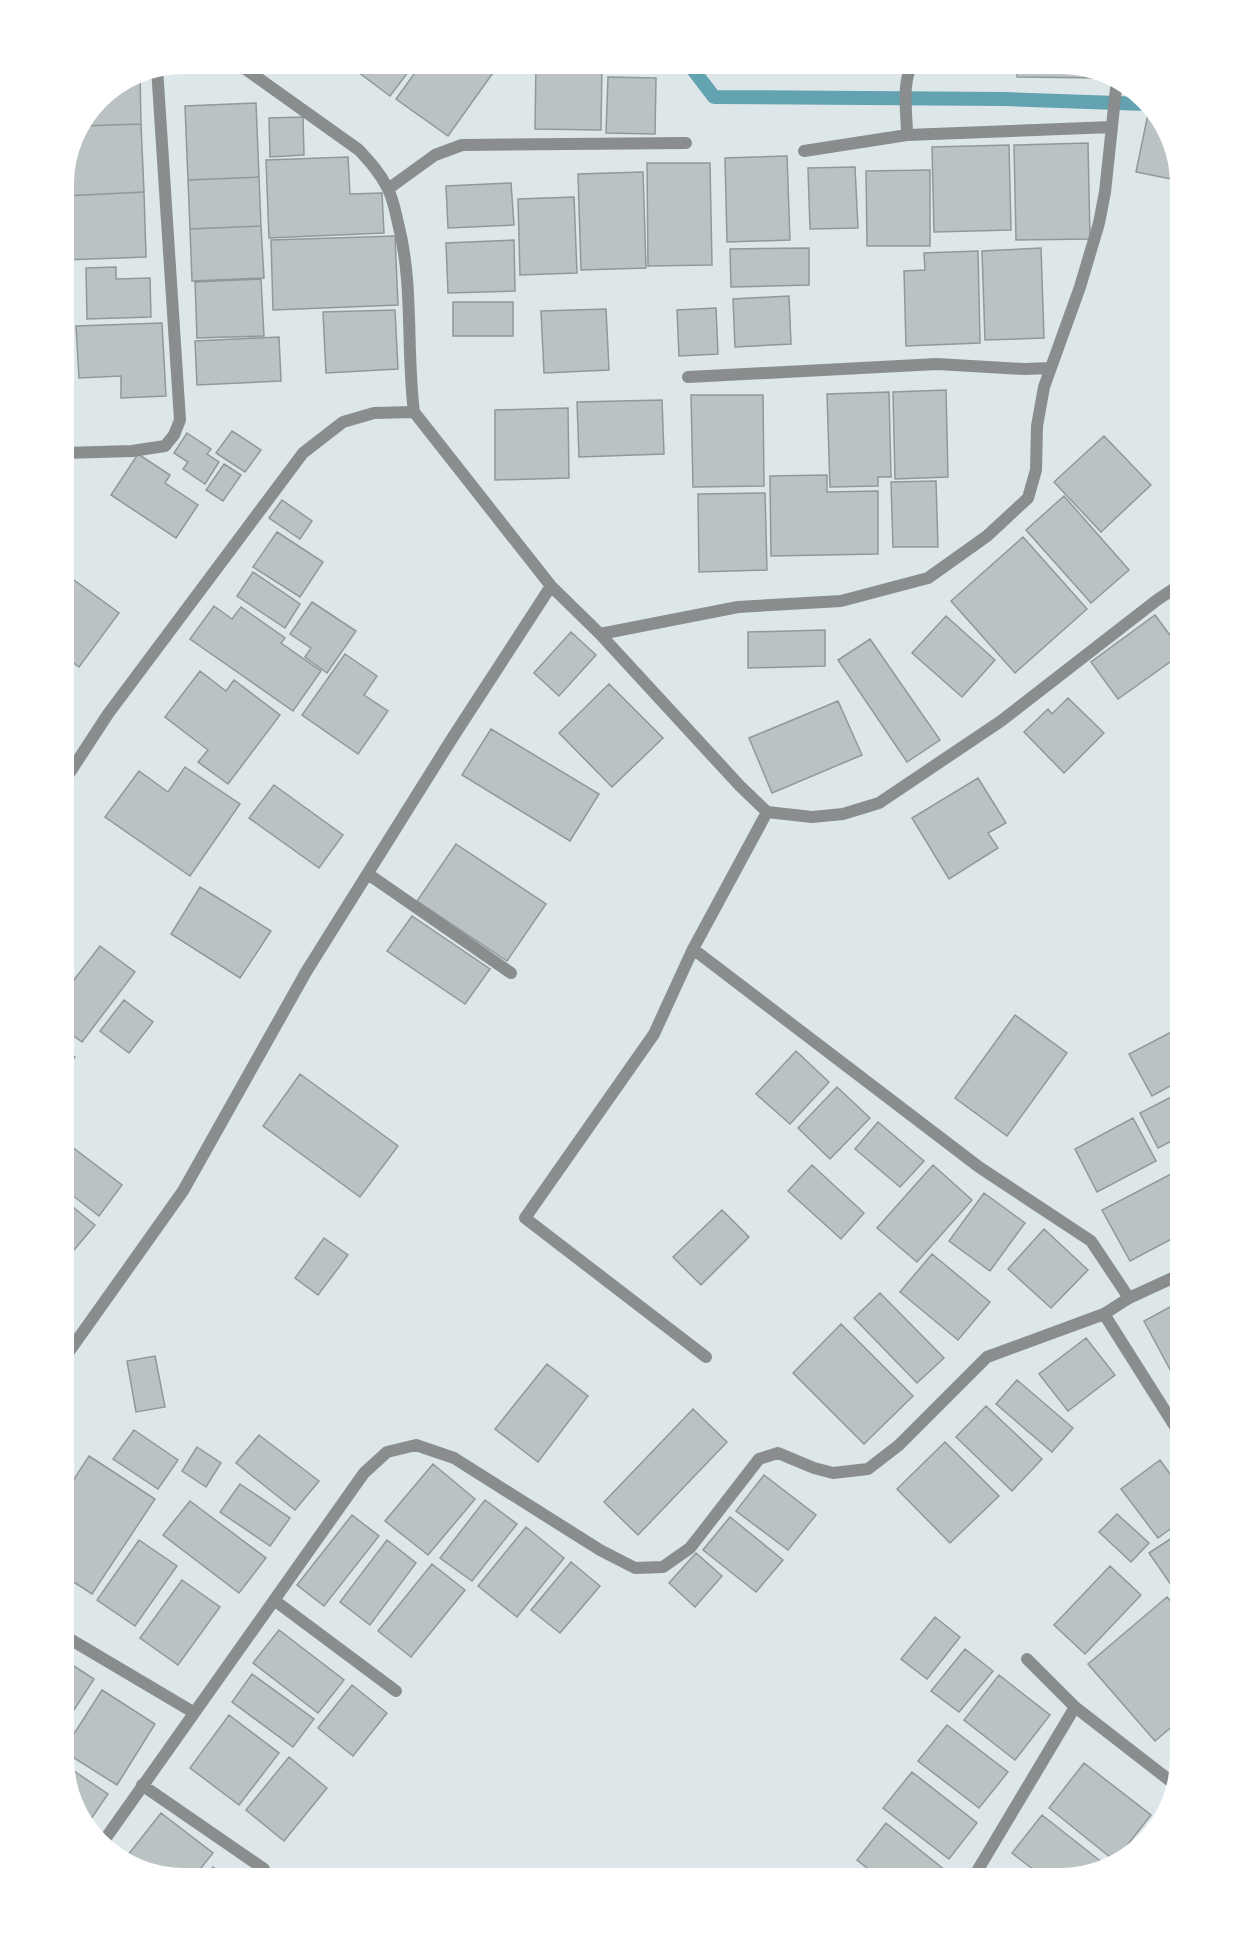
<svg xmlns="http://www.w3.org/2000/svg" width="1244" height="1941" font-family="'Noto Sans',sans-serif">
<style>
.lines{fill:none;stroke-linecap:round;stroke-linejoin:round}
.stream{stroke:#63a2b0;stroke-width:14}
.building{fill:#bac2c4;stroke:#91989a;stroke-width:1.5}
.service{stroke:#898d8d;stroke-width:12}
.minor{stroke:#898d8d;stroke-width:12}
</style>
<rect width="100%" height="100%" fill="#dde6e8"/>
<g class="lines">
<!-- stream -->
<path class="stream" d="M 688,63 L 714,97 L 1004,99 L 1146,104"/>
</g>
<!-- building -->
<path class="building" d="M 346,63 L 415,63 L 390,96 Z
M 422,63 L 500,63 L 448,136 L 396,99 Z
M 536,63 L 602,63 L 601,130 L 535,129 Z
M 1017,63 L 1069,63 L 1104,75 L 1104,78 L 1017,77 Z
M 138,72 L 140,72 L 141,124 L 80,126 L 98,98 Z
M 608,77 L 656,78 L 655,134 L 606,133 Z
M 256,103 L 259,177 L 188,180 L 185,106 Z
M 1149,109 L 1168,130 L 1181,181 L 1136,172 Z
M 303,117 L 304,155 L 270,157 L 269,118 Z
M 141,124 L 144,192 L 63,196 L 63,176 L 72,137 L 80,126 Z
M 1088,143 L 1090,239 L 1016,240 L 1014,145 Z
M 1009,145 L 1011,230 L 934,232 L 932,147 Z
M 787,156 L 790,240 L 727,242 L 725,158 Z
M 348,157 L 350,194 L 382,193 L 384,233 L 269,238 L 266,160 Z
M 647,163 L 710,163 L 712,265 L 648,266 Z
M 855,167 L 858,228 L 810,229 L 808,168 Z
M 930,170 L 930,246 L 867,246 L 866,171 Z
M 643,172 L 646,268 L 581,270 L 578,174 Z
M 259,177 L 261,226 L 190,229 L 188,180 Z
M 511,183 L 514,225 L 448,228 L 446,186 Z
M 144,192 L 146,257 L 65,260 L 63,196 Z
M 574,197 L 577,273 L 520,275 L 518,199 Z
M 261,226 L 264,278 L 192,281 L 190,229 Z
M 395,236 L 398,305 L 273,310 L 271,240 Z
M 514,240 L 515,291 L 448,293 L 446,243 Z
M 809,248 L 809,285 L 731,287 L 730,249 Z
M 1041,248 L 1044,338 L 985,340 L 982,251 Z
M 978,251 L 980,343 L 906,346 L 904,271 L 925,270 L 924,253 Z
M 116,267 L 116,279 L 150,278 L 151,317 L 87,319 L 86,268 Z
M 261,279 L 264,336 L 197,338 L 195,282 Z
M 789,296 L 791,344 L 735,347 L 733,299 Z
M 453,302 L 513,302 L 513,336 L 453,336 Z
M 716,308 L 718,354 L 679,356 L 677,310 Z
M 606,309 L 609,370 L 544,373 L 541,311 Z
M 395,310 L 398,369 L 326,373 L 323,312 Z
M 162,323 L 166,396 L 121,398 L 121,376 L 79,378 L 76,326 Z
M 279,337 L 281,381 L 197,385 L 195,341 Z
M 946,390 L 948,477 L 895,479 L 893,392 Z
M 889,392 L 891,477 L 878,477 L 878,486 L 830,487 L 827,394 Z
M 691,395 L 763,395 L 764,486 L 693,487 Z
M 662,400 L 664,454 L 579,457 L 577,402 Z
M 568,408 L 569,478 L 495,480 L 495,410 Z
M 232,431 L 261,450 L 245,472 L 216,453 Z
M 187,433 L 211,449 L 207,454 L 219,462 L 205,484 L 183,469 L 188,462 L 174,453 Z
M 1104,436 L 1151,485 L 1101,532 L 1054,482 Z
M 138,454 L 170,475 L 165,483 L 198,505 L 176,538 L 111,495 Z
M 224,464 L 241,475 L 223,501 L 206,490 Z
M 827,475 L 827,492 L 878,491 L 878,554 L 771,556 L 770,476 Z
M 936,481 L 938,547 L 893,547 L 891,482 Z
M 765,493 L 767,570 L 699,572 L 698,494 Z
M 1064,496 L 1129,570 L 1091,603 L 1026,530 Z
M 282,500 L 312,521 L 300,539 L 269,518 Z
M 277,532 L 323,562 L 300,597 L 253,567 Z
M 1023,537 L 1087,609 L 1015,673 L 951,601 Z
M 63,572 L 119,613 L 79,667 L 63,655 Z
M 253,572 L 300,604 L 285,628 L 237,596 Z
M 312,602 L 356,631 L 327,673 L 305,657 L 311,648 L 290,634 Z
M 214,606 L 232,619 L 241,607 L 285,638 L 281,643 L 321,671 L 293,711 L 190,639 Z
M 1155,615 L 1181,650 L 1181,654 L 1118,699 L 1091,662 Z
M 946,616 L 995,660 L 962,697 L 912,653 Z
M 825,630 L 825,666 L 748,668 L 748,632 Z
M 571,632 L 596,655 L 559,696 L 534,673 Z
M 870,639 L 940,740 L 907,762 L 838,660 Z
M 345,654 L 377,676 L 364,695 L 388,711 L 358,754 L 302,715 Z
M 200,671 L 226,691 L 234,680 L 280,715 L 228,784 L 198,762 L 208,750 L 165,717 Z
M 609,684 L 663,738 L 612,787 L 559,733 Z
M 1068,698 L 1104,733 L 1064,773 L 1024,732 L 1048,709 L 1052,714 Z
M 838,701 L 862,755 L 772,793 L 749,738 Z
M 491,729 L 599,794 L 570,841 L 462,775 Z
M 185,767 L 240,804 L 190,876 L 105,817 L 139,771 L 168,792 Z
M 978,778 L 1006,823 L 988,833 L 998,848 L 949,879 L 912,818 Z
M 274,785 L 343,835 L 319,868 L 249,818 Z
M 456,844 L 546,904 L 507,961 L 417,901 Z
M 200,887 L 271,931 L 240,978 L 171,934 Z
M 412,916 L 490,969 L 465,1004 L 387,951 Z
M 100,946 L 135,972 L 82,1042 L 63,1028 L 63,994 Z
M 124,1000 L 153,1022 L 129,1053 L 100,1031 Z
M 1015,1015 L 1067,1053 L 1007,1136 L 955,1098 Z
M 1181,1027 L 1181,1080 L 1152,1096 L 1129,1054 Z
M 63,1049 L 75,1057 L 63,1073 Z
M 796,1051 L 829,1082 L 790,1124 L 756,1094 Z
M 300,1074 L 398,1146 L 360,1197 L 263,1126 Z
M 837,1087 L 870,1118 L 830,1159 L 798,1128 Z
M 1181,1092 L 1181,1136 L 1158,1148 L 1140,1113 Z
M 1133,1118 L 1156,1161 L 1097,1192 L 1075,1149 Z
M 878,1122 L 924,1161 L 900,1187 L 855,1149 Z
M 63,1140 L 122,1185 L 99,1216 L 63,1188 Z
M 812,1165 L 864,1213 L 841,1239 L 788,1191 Z
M 933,1165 L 972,1200 L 917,1262 L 877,1228 Z
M 1173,1173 L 1181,1189 L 1181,1234 L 1130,1261 L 1102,1210 Z
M 984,1193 L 1025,1223 L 990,1271 L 949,1241 Z
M 63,1199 L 95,1225 L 63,1263 Z
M 722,1210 L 749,1237 L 701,1285 L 673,1257 Z
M 1044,1229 L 1088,1270 L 1051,1308 L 1008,1269 Z
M 324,1238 L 348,1255 L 318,1295 L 295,1278 Z
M 932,1254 L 990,1302 L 958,1340 L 900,1292 Z
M 880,1293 L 944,1358 L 917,1383 L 854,1318 Z
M 1181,1301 L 1181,1390 L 1144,1321 Z
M 841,1324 L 913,1396 L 864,1444 L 793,1373 Z
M 1086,1338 L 1115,1375 L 1068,1411 L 1039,1374 Z
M 155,1356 L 165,1407 L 136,1412 L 127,1361 Z
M 547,1364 L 588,1396 L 538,1462 L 495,1429 Z
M 1017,1380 L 1073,1428 L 1052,1452 L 996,1404 Z
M 986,1406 L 1042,1459 L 1012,1491 L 956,1437 Z
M 693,1409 L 727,1442 L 638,1535 L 604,1502 Z
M 134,1430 L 178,1460 L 158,1489 L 113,1459 Z
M 259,1435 L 319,1481 L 295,1510 L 236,1463 Z
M 945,1442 L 999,1496 L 950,1543 L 897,1489 Z
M 197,1447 L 221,1463 L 206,1487 L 182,1471 Z
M 89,1456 L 155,1499 L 92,1594 L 63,1575 L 63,1496 Z
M 1160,1460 L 1181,1489 L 1181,1521 L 1158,1538 L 1121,1489 Z
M 433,1464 L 475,1499 L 428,1555 L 385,1521 Z
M 764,1475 L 816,1515 L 788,1550 L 736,1511 Z
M 240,1484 L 290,1518 L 270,1546 L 220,1512 Z
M 485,1500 L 517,1524 L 472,1581 L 440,1558 Z
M 190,1501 L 266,1558 L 239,1593 L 163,1535 Z
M 1117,1514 L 1149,1543 L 1131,1562 L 1099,1532 Z
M 352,1515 L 379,1536 L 324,1606 L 297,1585 Z
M 730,1517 L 783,1560 L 756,1592 L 703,1550 Z
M 526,1527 L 564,1558 L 517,1617 L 478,1586 Z
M 1181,1532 L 1181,1589 L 1176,1592 L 1149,1553 Z
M 139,1540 L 177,1566 L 135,1626 L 97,1600 Z
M 387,1540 L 416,1563 L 370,1625 L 340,1602 Z
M 696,1553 L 722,1576 L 695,1607 L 669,1583 Z
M 571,1562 L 600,1586 L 560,1633 L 531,1610 Z
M 432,1564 L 465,1590 L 411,1657 L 378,1631 Z
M 1110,1566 L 1141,1595 L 1085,1654 L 1054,1625 Z
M 182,1580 L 220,1607 L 178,1665 L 140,1638 Z
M 1167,1597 L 1181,1614 L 1181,1719 L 1155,1741 L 1088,1664 Z
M 935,1617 L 960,1637 L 927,1679 L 901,1659 Z
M 279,1630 L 344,1680 L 318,1713 L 253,1663 Z
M 965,1649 L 993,1671 L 959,1712 L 931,1691 Z
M 63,1659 L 94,1679 L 63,1727 Z
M 252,1674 L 314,1719 L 293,1747 L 232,1702 Z
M 999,1675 L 1050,1715 L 1015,1760 L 964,1720 Z
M 352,1685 L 387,1713 L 353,1756 L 318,1728 Z
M 102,1690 L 155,1724 L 117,1785 L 63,1751 Z
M 229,1715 L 279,1753 L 239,1805 L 190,1768 Z
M 947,1725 L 1008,1772 L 979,1808 L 918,1761 Z
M 289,1757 L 327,1788 L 284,1841 L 246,1810 Z
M 1084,1763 L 1151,1815 L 1115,1861 L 1049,1808 Z
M 65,1765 L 108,1794 L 87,1825 L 76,1811 Z
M 912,1772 L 977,1823 L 949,1859 L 883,1808 Z
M 161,1813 L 213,1853 L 193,1878 L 176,1878 L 124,1860 Z
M 1042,1815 L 1108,1867 L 1061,1878 L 1044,1878 L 1012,1853 Z
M 886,1823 L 946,1871 L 941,1878 L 880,1878 L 857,1860 Z
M 213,1867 L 226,1878 L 205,1878 Z"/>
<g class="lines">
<!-- service -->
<path class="service" d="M 907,135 C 907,112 901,83 913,63"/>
<!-- minor -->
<path class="minor" d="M 237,63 L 359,150 C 370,162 380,173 387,187 C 393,198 395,210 398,223 C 414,285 406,349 414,412 L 551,586 L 600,634 L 740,786 L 767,812 L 812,817 L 843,814 L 879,803 L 1001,721 L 1157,600 L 1181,584
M 804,151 L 907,135 L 1112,127
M 388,189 L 435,155 L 462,145 L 686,143
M 688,377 L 937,364 L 1024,369 L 1051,368
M 63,453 L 132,451 L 165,446 L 174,435 L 180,420 L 157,68
M 600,634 L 738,607 L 841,601 L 928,578 L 987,536 L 1028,498 L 1036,470 L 1037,426 L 1044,387 L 1080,287 L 1099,223 L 1105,192 L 1117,79
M 63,783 L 108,714 L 303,453 L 343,422 L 374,413 L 414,412
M 368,874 L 511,973
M 693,949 L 979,1167 L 1091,1241 L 1129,1298
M 1104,1314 L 1129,1298 L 1181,1274
M 706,1357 L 525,1218 L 654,1034 L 693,949 L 767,812
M 63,1360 L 183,1191 L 306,972 L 453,737 L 551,586
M 274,1600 L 396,1691
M 63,1635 L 193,1712
M 1027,1659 L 1075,1707 L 1173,1783
M 142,1785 L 264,1869
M 103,1842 L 364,1473 L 387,1452 L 416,1445 L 454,1458 L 600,1550 L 635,1568 L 663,1567 L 690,1548 L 759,1459 L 778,1453 L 814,1468 L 833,1473 L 868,1469 L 899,1445 L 987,1357 L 1104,1314 L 1181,1436
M 973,1878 L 1075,1707"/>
</g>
<!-- crop -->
<path d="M0 0H1244V1941H0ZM184 74H1060A110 110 0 0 1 1170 184V1758A110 110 0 0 1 1060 1868H184A110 110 0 0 1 74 1758V184A110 110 0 0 1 184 74Z" fill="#fff" fill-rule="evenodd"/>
</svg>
